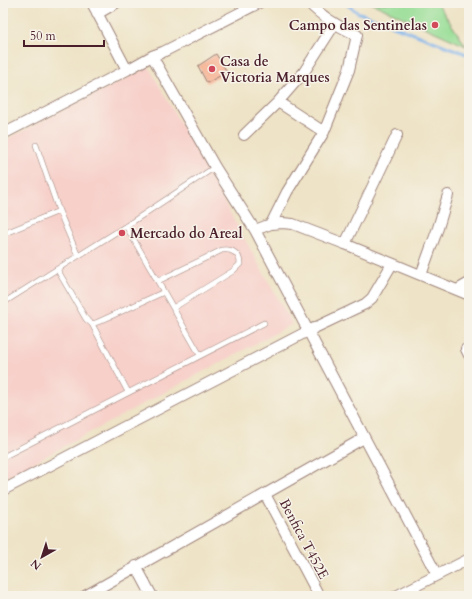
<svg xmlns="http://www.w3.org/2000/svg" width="472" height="599" font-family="Cardo,serif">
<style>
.built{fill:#f7d0ca}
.green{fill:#99de97;stroke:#727e61}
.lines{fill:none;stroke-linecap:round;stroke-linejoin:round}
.stream{stroke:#7eb2eb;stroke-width:3}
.building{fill:#f6a582}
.service-casing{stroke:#9c8178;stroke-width:6}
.minor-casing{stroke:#9c8178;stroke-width:12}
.service{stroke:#fff;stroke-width:5}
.minor{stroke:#fff;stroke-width:10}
.poi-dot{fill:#d1495b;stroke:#f7f3e8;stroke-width:1.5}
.labels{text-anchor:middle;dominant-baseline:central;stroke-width:3;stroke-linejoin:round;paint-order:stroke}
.poi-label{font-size:14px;font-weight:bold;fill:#4a1f2b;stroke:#f7f3e8;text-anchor:start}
.street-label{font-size:14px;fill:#4a1f2b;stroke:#f7f3e8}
</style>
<rect width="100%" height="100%" fill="#f7f3e8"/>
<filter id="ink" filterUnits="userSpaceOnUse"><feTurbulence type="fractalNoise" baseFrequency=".025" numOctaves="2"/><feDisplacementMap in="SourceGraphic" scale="8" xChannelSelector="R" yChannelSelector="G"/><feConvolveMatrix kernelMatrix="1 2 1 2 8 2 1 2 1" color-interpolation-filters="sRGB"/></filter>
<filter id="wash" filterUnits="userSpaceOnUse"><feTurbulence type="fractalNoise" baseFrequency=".012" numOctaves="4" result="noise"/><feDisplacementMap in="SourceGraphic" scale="16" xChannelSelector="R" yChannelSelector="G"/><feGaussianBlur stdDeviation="0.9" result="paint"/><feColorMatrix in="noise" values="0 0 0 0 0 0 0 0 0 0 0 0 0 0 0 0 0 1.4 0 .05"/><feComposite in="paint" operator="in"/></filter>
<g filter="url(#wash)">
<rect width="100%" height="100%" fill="#eee3c6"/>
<!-- built -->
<path class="built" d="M 149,67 L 292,324 L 3,479 L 3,141 Z"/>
<!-- green -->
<path class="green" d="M 371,3 L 437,3 L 466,46 Z"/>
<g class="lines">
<!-- stream -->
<path class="stream" d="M 345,3 L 357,12 L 469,55"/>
</g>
<g id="blocks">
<!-- building -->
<path class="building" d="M 216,54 L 227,72 L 207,83 L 198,66 Z"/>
</g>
</g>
<g filter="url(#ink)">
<use href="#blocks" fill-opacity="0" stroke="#9c8178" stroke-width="1"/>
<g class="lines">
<!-- service casing -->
<g class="service-casing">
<path id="service" d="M 36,145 L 59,211 L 78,256
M 126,226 L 200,355
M 3,234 L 59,211
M 57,269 L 86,319 L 92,324 L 98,322 L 164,292
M 158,281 L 222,250 C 232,249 240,253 240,264 L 233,271 L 173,308
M 3,303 L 126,226 L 215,167
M 92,324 L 128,392
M 3,457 L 264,323"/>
</g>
<!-- minor casing -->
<g class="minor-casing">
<path id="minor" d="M 92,3 L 127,70
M 97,14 L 116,3
M 152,56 L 215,167 L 255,230 L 437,575
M 278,102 L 324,132
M 3,134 L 127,70 L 152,56 L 163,52 L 259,3
M 244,135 L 278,102 L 304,72 L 334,25
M 271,224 L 287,192 L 324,132 L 349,70 L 357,35 C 339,27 323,18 309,3
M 255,230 L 271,224 L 282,223 L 293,224 L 345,244 L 469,295
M 345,244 L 397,135
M 421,275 L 438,228 L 448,195
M 457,290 L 469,283
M 466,349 L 469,355
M 3,490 L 308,331 L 365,304 L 372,298 L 392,264
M 265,494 L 319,596
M 136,566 L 152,596
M 85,596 L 364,438
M 396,596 L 469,559"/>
</g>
<!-- service -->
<use href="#service" class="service"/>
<!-- minor -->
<use href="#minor" class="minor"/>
</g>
</g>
<!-- markers -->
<g class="poi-dot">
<circle cx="435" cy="25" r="4"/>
<circle cx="212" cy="69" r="4"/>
<circle cx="122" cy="233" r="4"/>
</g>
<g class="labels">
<!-- poi labels -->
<g class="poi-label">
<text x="427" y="25" text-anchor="end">Campo das Sentinelas</text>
<text x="220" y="61">Casa de<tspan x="220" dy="16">Victoria Marques</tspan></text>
<text x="130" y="233">Mercado do Areal</text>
</g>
<!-- street labels -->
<g class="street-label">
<text transform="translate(304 539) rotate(62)">Benfica T452E</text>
</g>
</g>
<!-- margin -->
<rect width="472" height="599" fill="none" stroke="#f7f3e8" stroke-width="16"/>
<!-- north arrow -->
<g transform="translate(42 557) rotate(219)" stroke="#f7f3e8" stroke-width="3" paint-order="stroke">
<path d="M0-3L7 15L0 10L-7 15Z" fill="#4a1f2b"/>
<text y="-6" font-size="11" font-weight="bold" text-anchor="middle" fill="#4a1f2b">N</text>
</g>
<!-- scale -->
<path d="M24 40v6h80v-6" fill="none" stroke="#4a1f2b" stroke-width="2"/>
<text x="30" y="40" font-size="12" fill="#4a1f2b" stroke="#f7f3e8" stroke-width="3" paint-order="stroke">50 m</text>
</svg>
